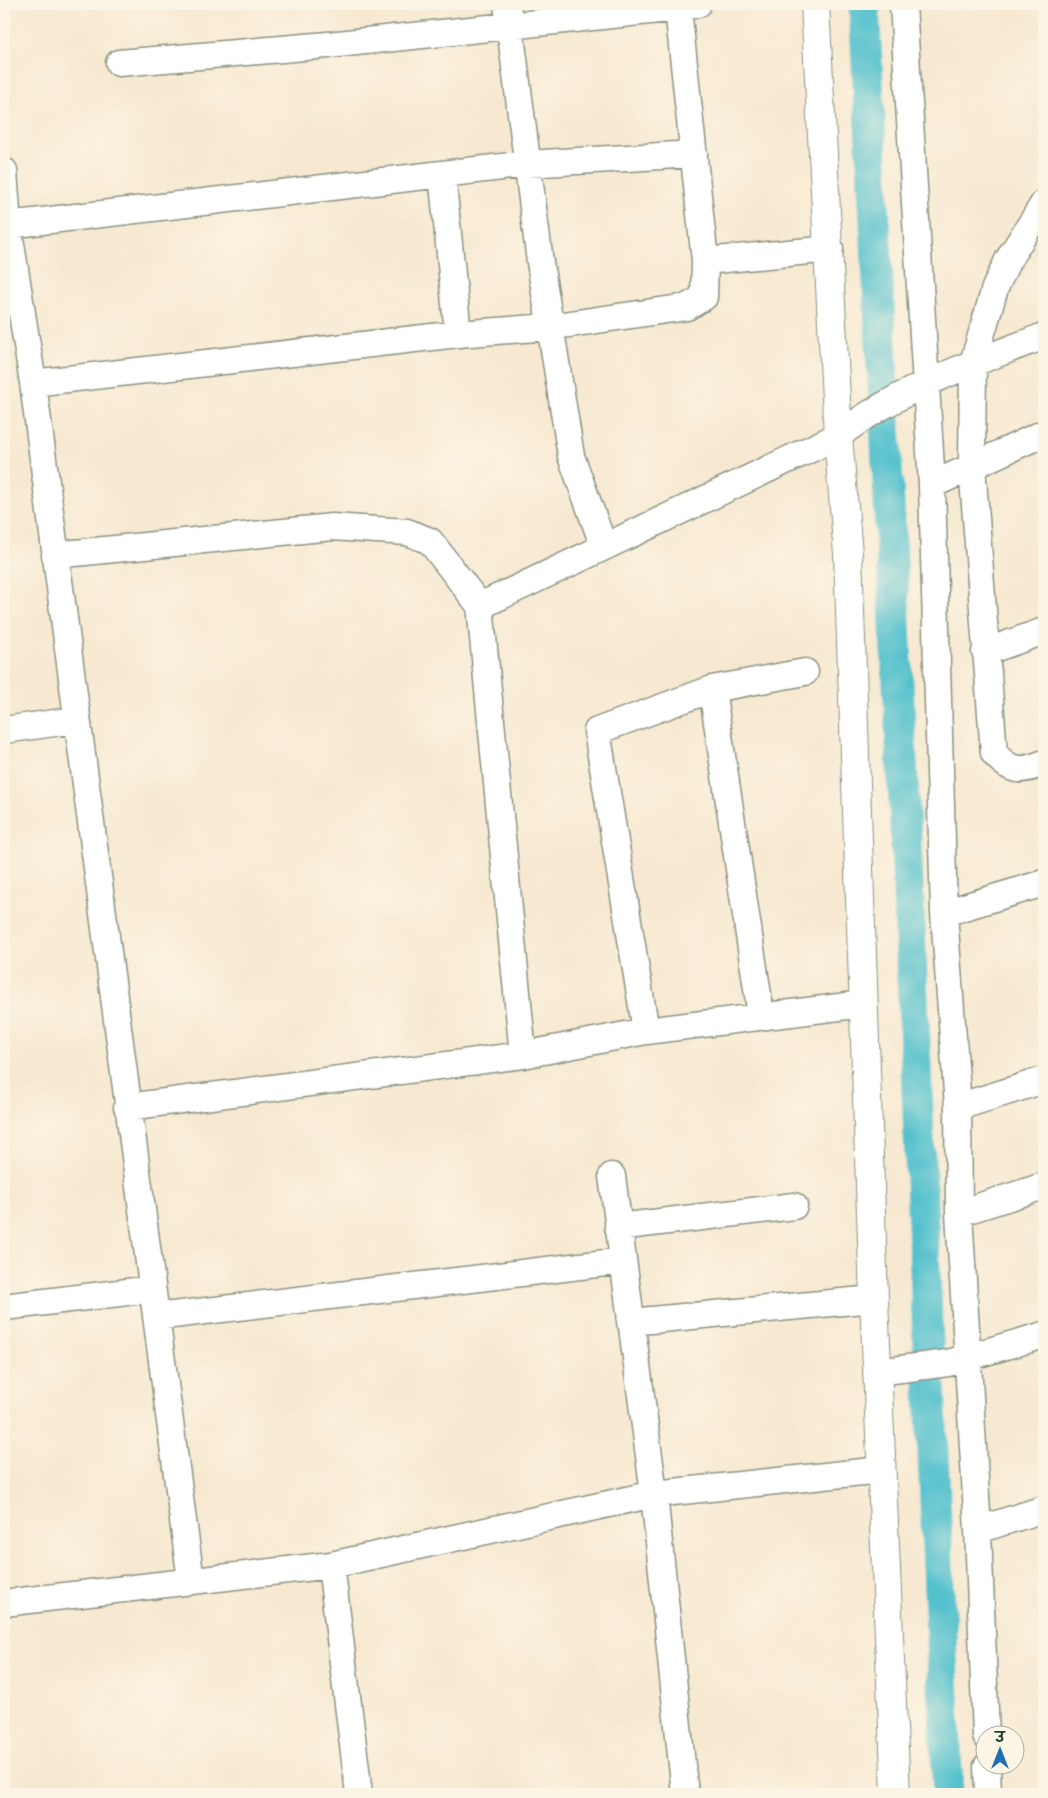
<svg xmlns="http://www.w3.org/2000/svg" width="1048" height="1798" font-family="'Gochi Hand','Playpen Sans Deva',sans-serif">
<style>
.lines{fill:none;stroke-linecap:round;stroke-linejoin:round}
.canal{stroke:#54c1cd;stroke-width:31}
.minor-casing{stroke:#8b9382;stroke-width:29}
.tertiary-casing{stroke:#8b9382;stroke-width:30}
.minor{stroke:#fff;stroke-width:26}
.tertiary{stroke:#fff;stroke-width:28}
</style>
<rect width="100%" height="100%" fill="#fcf5e5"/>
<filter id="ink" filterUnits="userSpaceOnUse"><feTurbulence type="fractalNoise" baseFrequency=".02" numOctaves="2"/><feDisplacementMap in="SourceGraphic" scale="10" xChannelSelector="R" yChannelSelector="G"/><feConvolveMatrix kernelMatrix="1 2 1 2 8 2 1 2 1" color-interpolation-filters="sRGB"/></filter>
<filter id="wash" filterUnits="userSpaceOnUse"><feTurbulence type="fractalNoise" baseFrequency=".0096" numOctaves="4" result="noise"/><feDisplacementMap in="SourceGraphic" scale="20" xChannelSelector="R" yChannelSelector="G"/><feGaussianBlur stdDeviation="1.12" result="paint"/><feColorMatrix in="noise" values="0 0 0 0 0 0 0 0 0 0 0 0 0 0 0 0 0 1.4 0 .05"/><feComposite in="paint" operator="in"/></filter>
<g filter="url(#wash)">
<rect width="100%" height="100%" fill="#f7e9d1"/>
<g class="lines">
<!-- canal -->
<path class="canal" d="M 864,4 L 907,864 L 948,1794"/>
</g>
</g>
<g filter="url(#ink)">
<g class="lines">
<!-- minor casing -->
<g class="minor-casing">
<path id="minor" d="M 507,4 L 540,262 L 571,456 L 604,547
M 903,4 L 932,485 L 944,913 L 958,1107 L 959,1213 L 978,1530 L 986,1736
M 678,8 L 705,261 L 830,249
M 119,63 L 328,45 L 678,8 L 698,4
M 4,171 L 8,225 L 33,383 L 191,1581
M 1044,203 L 1008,260 L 995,288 L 973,363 L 972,466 L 994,753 C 1011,773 1021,772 1044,763
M 8,225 L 442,174
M 458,334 L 442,174 L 527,164 L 694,154
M 33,383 L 458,334 L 549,327 L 687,307 L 704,297 L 705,261
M 932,485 L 1044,433
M 55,555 L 332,527 L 407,532 L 430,541 L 480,606 L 523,1055
M 480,606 L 838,436 C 898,389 973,363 1044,336
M 985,652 L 1044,631
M 712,689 L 761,1015
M 4,730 L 76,720
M 944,913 L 1044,883
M 646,1031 L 597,731 L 712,689 L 805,672
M 127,1107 L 523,1055 L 646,1031 L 863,1004
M 958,1107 L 1044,1080
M 612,1176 L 654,1494 L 685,1794
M 959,1213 L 1044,1186
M 618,1227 L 794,1206
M 4,1307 L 152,1289
M 156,1317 L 622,1261
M 630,1322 L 874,1299
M 877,1372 L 948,1363 L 1044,1335
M 978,1530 L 1044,1509
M 331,1565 L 359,1794
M 4,1603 L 331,1565 L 654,1494 L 881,1470
M 987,1766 L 988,1794"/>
</g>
<!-- tertiary casing -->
<g class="tertiary-casing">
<path id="tertiary" d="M 815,4 L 838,436 L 848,554 L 874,1299 L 896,1794"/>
</g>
<!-- minor -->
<use href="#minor" class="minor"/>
<!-- tertiary -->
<use href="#tertiary" class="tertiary"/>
</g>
</g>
<!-- margin -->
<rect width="1048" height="1798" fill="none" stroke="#fcf5e5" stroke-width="20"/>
<!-- north arrow -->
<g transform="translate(1000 1750)"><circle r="24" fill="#fcf5e5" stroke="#a4ab9e"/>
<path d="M0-4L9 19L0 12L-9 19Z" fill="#1f6fb2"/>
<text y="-8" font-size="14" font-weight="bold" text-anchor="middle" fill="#1f3d34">उ</text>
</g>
</svg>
